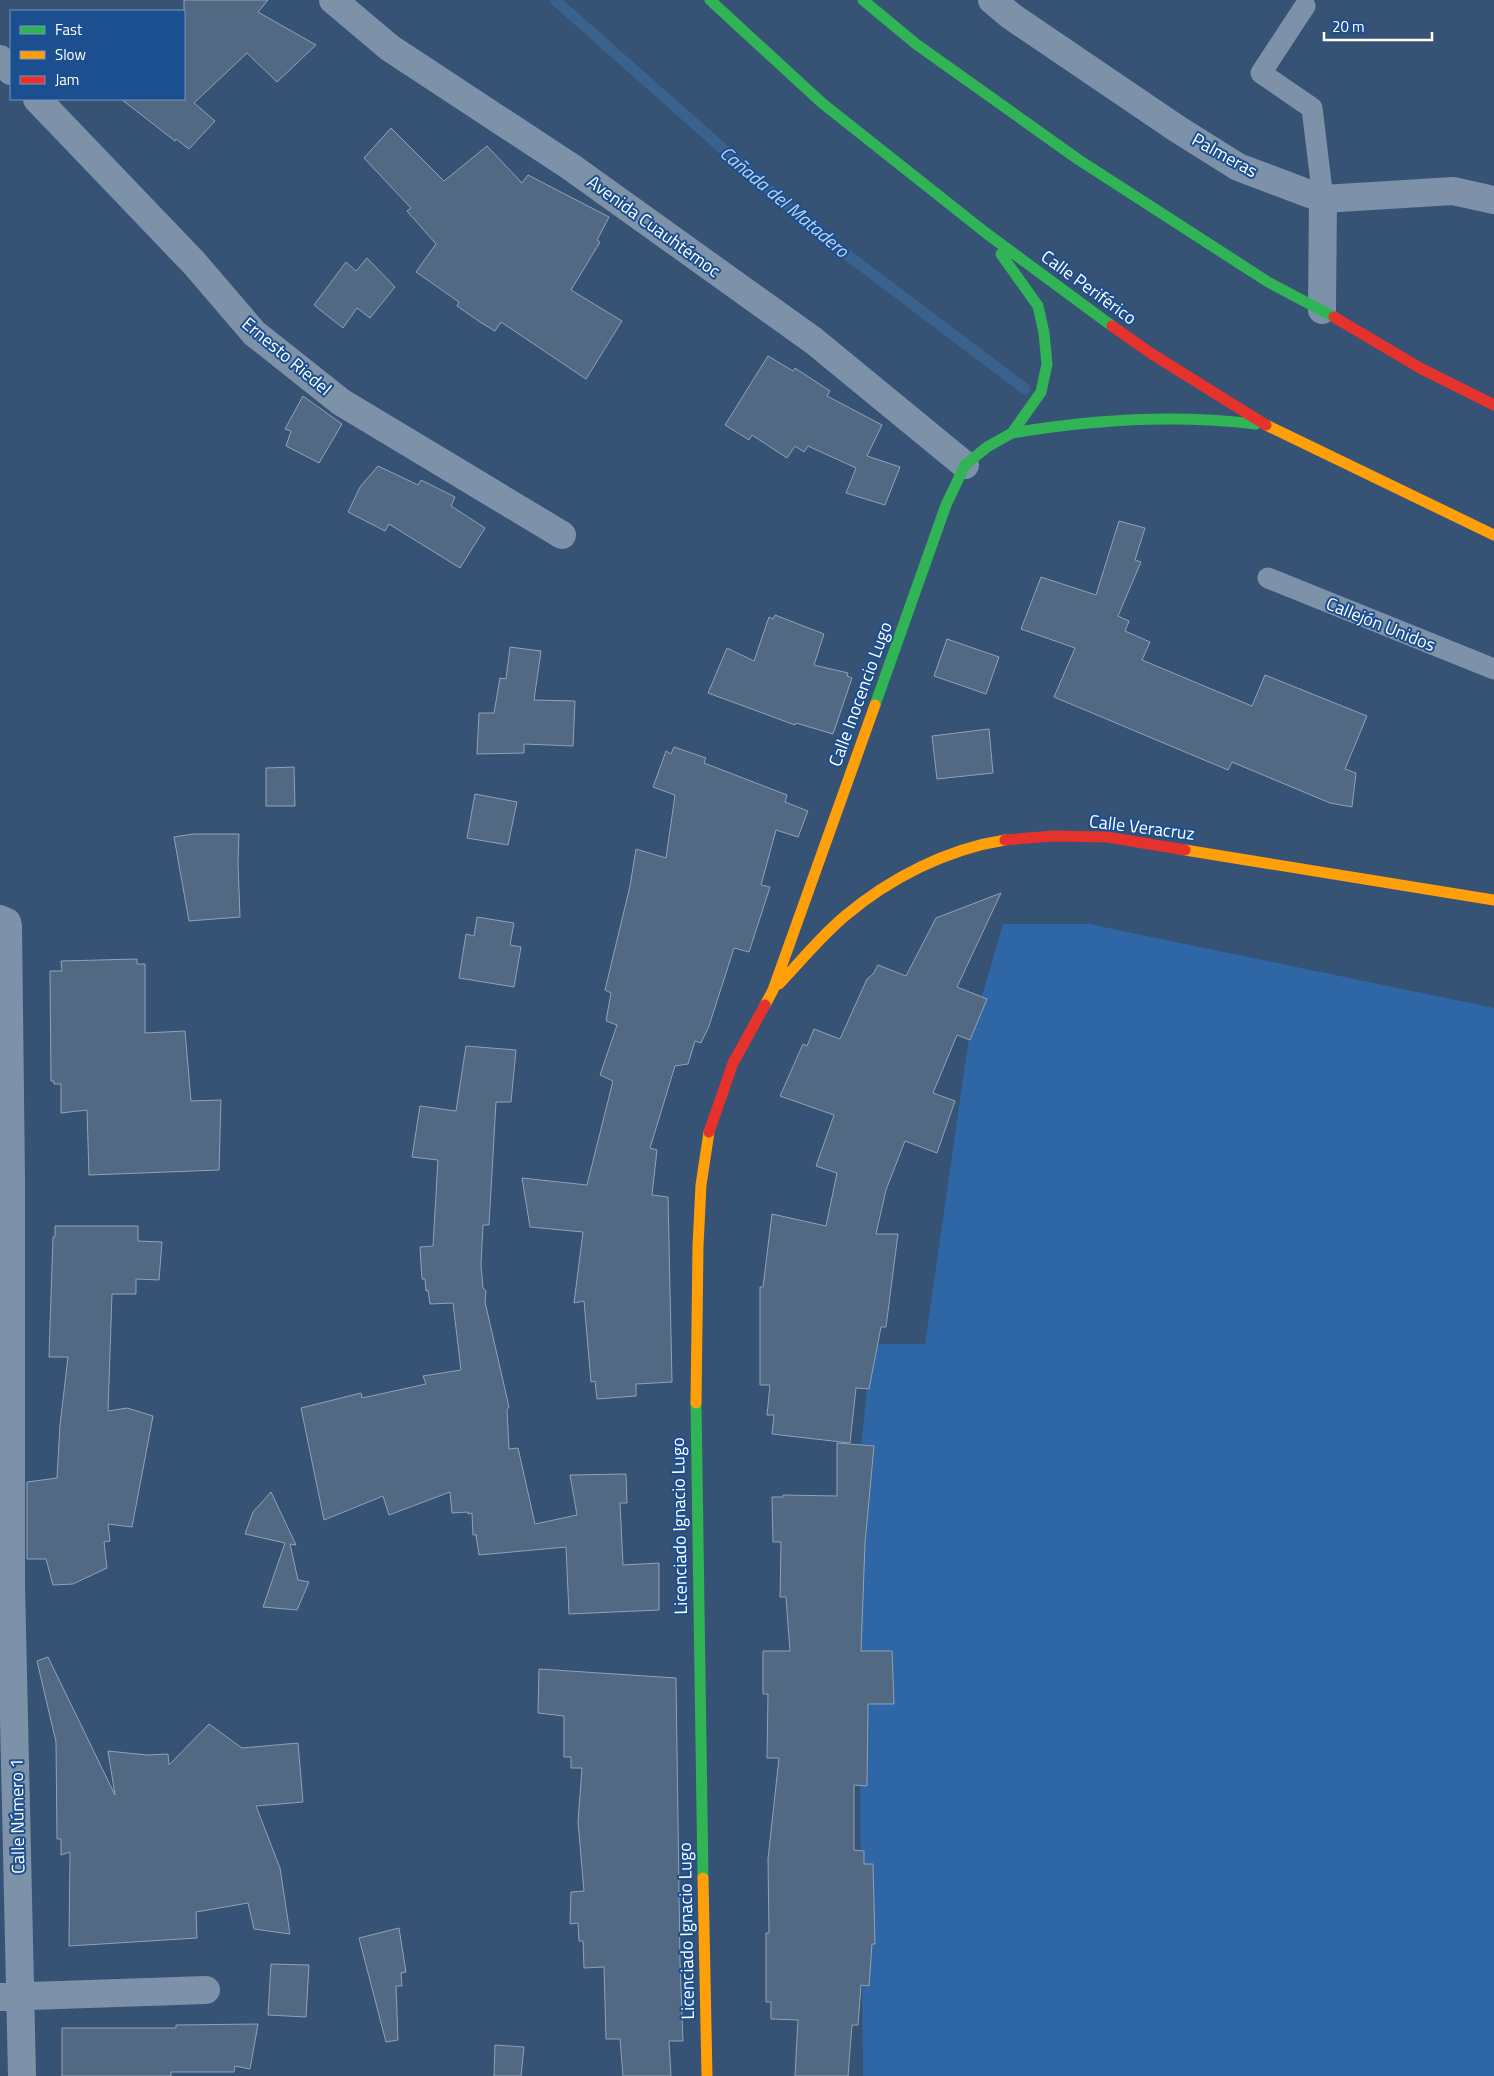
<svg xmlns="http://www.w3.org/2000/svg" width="1494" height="2076" font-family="'Titillium Web',sans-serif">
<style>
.green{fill:#2f66a5}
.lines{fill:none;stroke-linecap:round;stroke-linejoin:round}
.stream{stroke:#3b618d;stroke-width:11}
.building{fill:#526984;stroke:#92a2b6}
.lane{stroke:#7d92a8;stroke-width:21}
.street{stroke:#7d92a8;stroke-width:28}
.fast{stroke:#30b455;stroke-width:11}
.slow{stroke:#ff9f0a;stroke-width:11}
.jam{stroke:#e5322d;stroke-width:11}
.labels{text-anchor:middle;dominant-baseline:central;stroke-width:4;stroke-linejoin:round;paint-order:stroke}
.street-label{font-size:18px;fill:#fff;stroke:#1b4f8f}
.water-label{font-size:19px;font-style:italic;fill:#b5d3f5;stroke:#1b4f8f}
</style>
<rect width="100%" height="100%" fill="#365274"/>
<!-- green -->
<path class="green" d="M 1003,924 L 1089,924 L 1494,1008 L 1494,2076 L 863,2076 L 857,1483 L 872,1344 L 925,1344 L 968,1044 Z"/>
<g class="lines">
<!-- stream -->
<path class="stream" d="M 555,0 L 817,232 L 1025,389"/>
</g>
<!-- building -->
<path class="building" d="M 184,0 L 268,0 L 258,12 L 316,45 L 277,82 L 247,53 L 194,103 L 215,121 L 189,149 L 176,139 L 175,141 L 121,99 L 184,99 Z
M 391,128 L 444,181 L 487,146 L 522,183 L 528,175 L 609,217 L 597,240 L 600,242 L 571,290 L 622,321 L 586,379 L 501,322 L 495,331 L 480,322 L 457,306 L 459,302 L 416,272 L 436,244 L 407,211 L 411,208 L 364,158 Z
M 367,258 L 395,287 L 370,318 L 357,308 L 343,328 L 314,305 L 346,262 L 356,271 Z
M 768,356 L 793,371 L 795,368 L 830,391 L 827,396 L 882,425 L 867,456 L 900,467 L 885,505 L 846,493 L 856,468 L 808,446 L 804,452 L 795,446 L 787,458 L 752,435 L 749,440 L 725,425 Z
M 303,396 L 342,424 L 319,463 L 286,446 L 291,431 L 285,429 Z
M 378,466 L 418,485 L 421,480 L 455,497 L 451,506 L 485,528 L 460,568 L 389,524 L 385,531 L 348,512 L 360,487 Z
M 1119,521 L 1145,528 L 1135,560 L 1141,562 L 1118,616 L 1129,621 L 1125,631 L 1150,642 L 1142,660 L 1252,706 L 1265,675 L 1367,716 L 1345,769 L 1356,773 L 1352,807 L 1330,803 L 1232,762 L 1228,770 L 1054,697 L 1075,648 L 1021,629 L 1041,577 L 1096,595 Z
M 775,615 L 824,634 L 814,665 L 848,673 L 847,676 L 852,678 L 833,734 L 796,723 L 795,725 L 708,693 L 727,648 L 754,661 L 769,617 L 773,619 Z
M 947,639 L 999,657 L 986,694 L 934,676 Z
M 510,647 L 541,651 L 534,700 L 575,701 L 573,746 L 524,744 L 524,753 L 477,754 L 479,713 L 494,713 L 500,678 L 506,679 Z
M 989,729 L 993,773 L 937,779 L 932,736 Z
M 674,747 L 706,758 L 704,763 L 787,795 L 785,802 L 808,811 L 798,837 L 776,830 L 761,885 L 770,887 L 749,952 L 734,948 L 709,1026 L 701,1043 L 695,1041 L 688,1064 L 675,1066 L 650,1148 L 657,1150 L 652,1195 L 668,1197 L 672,1382 L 636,1384 L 636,1396 L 597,1399 L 595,1381 L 591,1382 L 584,1301 L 574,1303 L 583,1232 L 530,1227 L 522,1178 L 587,1185 L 613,1081 L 600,1075 L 617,1025 L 606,1021 L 611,993 L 605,990 L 630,886 L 636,849 L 666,858 L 675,795 L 653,787 L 666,751 L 671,754 Z
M 294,767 L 295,806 L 266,806 L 266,768 Z
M 475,794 L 517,802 L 508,845 L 467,838 Z
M 193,834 L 239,834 L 238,863 L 240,917 L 189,921 L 174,837 Z
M 1001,893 L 957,987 L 987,999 L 970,1040 L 957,1035 L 933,1093 L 955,1101 L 937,1153 L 905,1141 L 886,1190 L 876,1234 L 898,1234 L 886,1327 L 881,1327 L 869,1389 L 856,1388 L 850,1443 L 772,1434 L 774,1415 L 767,1415 L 770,1385 L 760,1385 L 760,1287 L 763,1287 L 772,1214 L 826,1226 L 837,1173 L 816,1166 L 834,1115 L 780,1096 L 803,1044 L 807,1046 L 814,1029 L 840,1039 L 867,979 L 873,974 L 878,965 L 906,976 L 936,918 Z
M 477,917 L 514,923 L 510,945 L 521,947 L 514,987 L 459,978 L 466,934 L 474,936 Z
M 137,959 L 137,964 L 145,964 L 145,1033 L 185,1031 L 191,1101 L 221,1100 L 219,1170 L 89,1175 L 87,1110 L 61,1113 L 61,1084 L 54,1084 L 54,1081 L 51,1081 L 50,971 L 62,971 L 61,961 Z
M 466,1046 L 516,1050 L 511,1102 L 496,1102 L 489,1225 L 483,1225 L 481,1265 L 483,1288 L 486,1291 L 485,1302 L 509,1407 L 507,1410 L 509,1449 L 518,1448 L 535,1524 L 577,1515 L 570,1475 L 626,1474 L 627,1503 L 620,1503 L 623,1565 L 659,1563 L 659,1610 L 569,1614 L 566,1547 L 479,1555 L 476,1535 L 477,1535 L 473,1535 L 472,1513 L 468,1514 L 468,1512 L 452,1513 L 450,1492 L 389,1515 L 383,1496 L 324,1520 L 301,1408 L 361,1393 L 362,1398 L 426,1384 L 423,1376 L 461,1370 L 453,1303 L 430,1304 L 428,1290 L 426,1291 L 425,1279 L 422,1279 L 420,1247 L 433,1246 L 438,1160 L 412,1157 L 420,1106 L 456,1111 Z
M 55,1226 L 138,1226 L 138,1241 L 162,1242 L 159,1280 L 136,1279 L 136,1294 L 112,1294 L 108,1411 L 127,1408 L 153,1416 L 132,1527 L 108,1524 L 110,1541 L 104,1542 L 107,1568 L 73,1584 L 53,1585 L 46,1559 L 27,1559 L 27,1482 L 57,1478 L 60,1425 L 68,1357 L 49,1357 L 53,1237 L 55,1237 Z
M 837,1443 L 874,1446 L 865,1543 L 861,1651 L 892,1651 L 894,1704 L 868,1704 L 867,1786 L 854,1785 L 854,1850 L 864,1851 L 864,1864 L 873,1864 L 875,1944 L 872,1944 L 869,1986 L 861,1985 L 858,2025 L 852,2025 L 848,2076 L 795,2076 L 798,2020 L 771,2019 L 771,2002 L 766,2002 L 766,1933 L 769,1933 L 768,1859 L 779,1758 L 767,1758 L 768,1694 L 763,1694 L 763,1651 L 790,1651 L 786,1597 L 780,1597 L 781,1542 L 773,1542 L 772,1497 L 783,1497 L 783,1495 L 837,1496 Z
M 271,1492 L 296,1545 L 290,1544 L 298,1580 L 309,1582 L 297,1610 L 263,1607 L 285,1543 L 245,1534 L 253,1512 Z
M 48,1657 L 115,1795 L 108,1751 L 147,1755 L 168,1754 L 169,1765 L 209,1724 L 242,1748 L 298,1743 L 303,1802 L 256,1806 L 280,1868 L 290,1934 L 254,1929 L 248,1903 L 196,1912 L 197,1938 L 69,1946 L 70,1852 L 61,1855 L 61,1839 L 57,1839 L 56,1742 L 37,1661 Z
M 539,1669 L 676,1678 L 680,1962 L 683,2041 L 669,2041 L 671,2076 L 623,2076 L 620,2039 L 606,2039 L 604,1967 L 584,1968 L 583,1941 L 579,1941 L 578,1923 L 570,1924 L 571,1892 L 584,1891 L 578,1822 L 582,1768 L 571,1768 L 571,1757 L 564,1757 L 564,1716 L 538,1713 Z
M 399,1928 L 406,1972 L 401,1973 L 402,1986 L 396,1986 L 398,2040 L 386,2042 L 359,1938 Z
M 271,1964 L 309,1965 L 306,2017 L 268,2015 Z
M 258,2024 L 250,2069 L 235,2066 L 234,2072 L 171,2072 L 171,2076 L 62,2076 L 62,2028 L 176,2028 L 176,2025 Z
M 495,2045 L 524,2047 L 521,2076 L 494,2076 Z"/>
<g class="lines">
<!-- lane -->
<path class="lane" d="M 1305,6 L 1261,73 L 1312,108 L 1323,199
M 1268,578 L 1494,669"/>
<!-- street -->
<path class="street" d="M 333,0 L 390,48 L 571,167 L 814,341 L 965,465
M 992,0 L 1011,16 L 1176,128 L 1238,167 L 1323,199 L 1453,191 L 1494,200
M 0,59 L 11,71
M 37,99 L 194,263 L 254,333 L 341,402 L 562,535
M 1322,310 L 1323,199
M 0,919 L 7,922 L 8,926 L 11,1179 L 11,1584 L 22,2076
M 0,1997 L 206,1990"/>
<!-- fast -->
<path class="fast" d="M 710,0 L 822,103 L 986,233 L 1112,326
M 863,0 L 916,44 L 1079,160 L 1268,282 L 1334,317
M 1001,254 L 1038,306 L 1044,333 L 1047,364 L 1041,392 L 1012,433
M 1012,433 C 1094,419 1174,414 1256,424
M 875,705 L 946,505 L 965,465 L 987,447 L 1012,433
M 696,1403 L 703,1878"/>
<!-- slow -->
<path class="slow" d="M 1266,425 L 1494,535
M 1185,850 L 1494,900
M 779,984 C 801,961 821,936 845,916 C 890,878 947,849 1005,840
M 765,1005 L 773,990 L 875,705
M 696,1403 L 698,1246 L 701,1185 L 709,1132
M 703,1878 L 707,2076"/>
<!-- jam -->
<path class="jam" d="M 1334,317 L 1420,368 L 1494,405
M 1112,326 L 1152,354 L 1266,425
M 1005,840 L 1054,836 L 1107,837 L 1185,850
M 709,1132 L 733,1063 L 765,1005"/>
</g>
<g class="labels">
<!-- street labels -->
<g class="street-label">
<text transform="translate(1225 155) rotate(29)">Palmeras</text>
<text transform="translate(654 226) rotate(36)">Avenida Cuauhtémoc</text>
<text transform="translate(1089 287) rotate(36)">Calle Periférico</text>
<text transform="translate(287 356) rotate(40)">Ernesto Riedel</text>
<text transform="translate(1381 624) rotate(22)">Callejón Unidos</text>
<text transform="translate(860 694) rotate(-70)">Calle Inocencio Lugo</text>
<text transform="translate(1142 827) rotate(7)">Calle Veracruz</text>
<text transform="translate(679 1526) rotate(-91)">Licenciado Ignacio Lugo</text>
<text transform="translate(17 1816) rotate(-91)">Calle Número 1</text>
<text transform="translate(686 1931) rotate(-91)">Licenciado Ignacio Lugo</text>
</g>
<!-- water labels -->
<g class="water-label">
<text transform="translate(785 201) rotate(40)">Cañada del Matadero</text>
</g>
</g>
<!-- legend -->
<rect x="10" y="10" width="175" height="90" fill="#1b4f8f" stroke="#7695bc"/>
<rect x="20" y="26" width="25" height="8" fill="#30b455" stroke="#7695bc"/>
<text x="55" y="35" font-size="15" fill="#ffffff">Fast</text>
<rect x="20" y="51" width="25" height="8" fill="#ff9f0a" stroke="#7695bc"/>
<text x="55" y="60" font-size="15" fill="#ffffff">Slow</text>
<rect x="20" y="76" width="25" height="8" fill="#e5322d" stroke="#7695bc"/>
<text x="55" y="85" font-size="15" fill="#ffffff">Jam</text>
<!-- scale -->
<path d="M1324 32v8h108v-8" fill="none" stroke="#ffffff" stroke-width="2.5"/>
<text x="1332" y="32" font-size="15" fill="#ffffff" stroke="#1b4f8f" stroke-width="4" paint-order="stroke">20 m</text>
</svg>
